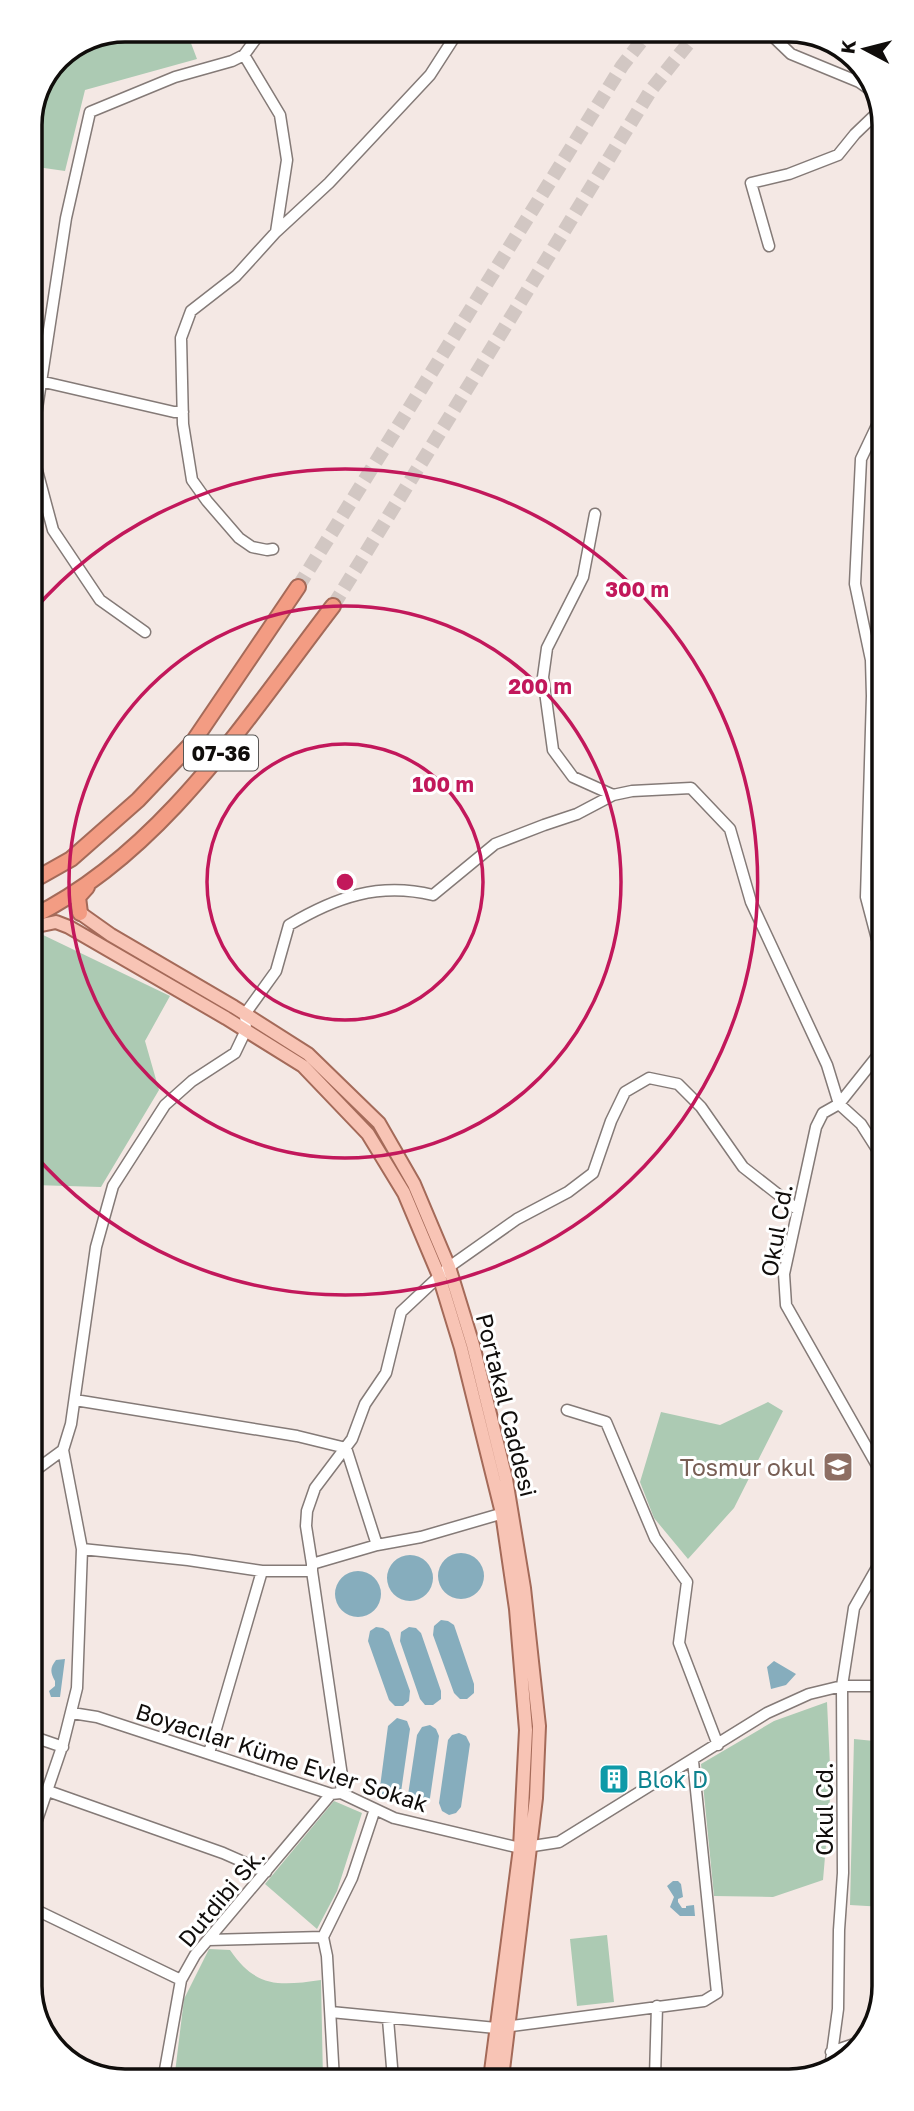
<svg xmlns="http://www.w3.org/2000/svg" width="914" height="2111" font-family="'Golos Text',sans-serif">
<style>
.green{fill:#accab3}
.water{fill:#86adbd}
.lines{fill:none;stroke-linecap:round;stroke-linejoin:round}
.highway-tunnel{stroke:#d2c7c3;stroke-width:14;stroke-dasharray:14 7;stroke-linecap:butt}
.minor-casing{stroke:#847a77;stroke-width:13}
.major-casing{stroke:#a46a59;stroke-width:16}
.highway-casing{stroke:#a46a59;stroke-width:18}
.minor{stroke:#fff;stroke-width:10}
.major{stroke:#f8c4b5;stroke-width:12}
.highway{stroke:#f39c83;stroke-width:14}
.ring{fill:none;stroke:#c2185b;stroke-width:3.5}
.labels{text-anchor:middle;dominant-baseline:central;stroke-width:6;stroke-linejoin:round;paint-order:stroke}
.shield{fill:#fff;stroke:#585654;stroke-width:2}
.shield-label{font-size:21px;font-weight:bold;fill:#100d0b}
.street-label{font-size:23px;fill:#100d0b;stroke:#fff}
.education-label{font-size:23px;fill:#785e54;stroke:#fff;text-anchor:end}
.culture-label{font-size:23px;fill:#0d838f;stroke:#fff;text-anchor:start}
.rim{fill:none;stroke:#100d0b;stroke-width:3.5}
.centre{fill:#c2185b;stroke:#fff;stroke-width:3.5}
.ring-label{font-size:21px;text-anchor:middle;font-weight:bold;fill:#c2185b;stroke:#fff;stroke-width:6;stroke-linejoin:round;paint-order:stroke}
</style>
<rect width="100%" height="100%" fill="#f4e8e4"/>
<!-- green -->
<path class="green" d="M 125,30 L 186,30 L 197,59 L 85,90 L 65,171 L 30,166 L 30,119 L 58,57 Z
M 41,934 L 170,996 L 145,1041 L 159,1090 L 101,1187 L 33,1185 L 32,938 Z
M 768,1402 L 783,1411 L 734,1508 L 688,1559 L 654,1518 L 640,1482 L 661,1412 L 720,1425 Z
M 827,1702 L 831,1787 L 823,1880 L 773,1897 L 714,1896 L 701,1764 L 774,1721 Z
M 854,1739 L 884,1742 L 884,1907 L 850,1905 Z
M 334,1801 L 362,1813 L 337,1891 L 317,1929 L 265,1884 Z
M 607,1935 L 614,2002 L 577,2006 L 570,1939 Z
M 209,1949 L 230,1950 C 256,1988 279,1986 321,1980 L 323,2080 L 174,2081 L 184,1999 Z"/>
<!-- water -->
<path class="water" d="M438 1576a23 23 0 1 1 46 0a23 23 0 1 1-46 0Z
M387 1578a23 23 0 1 1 46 0a23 23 0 1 1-46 0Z
M335 1594a23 23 0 1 1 46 0a23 23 0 1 1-46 0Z
M 441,1620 L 448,1621 L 454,1625 L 474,1684 L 474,1693 L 467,1699 L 460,1699 L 454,1693 L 433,1635 L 434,1626 Z
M 376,1627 L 383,1628 L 389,1632 L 410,1691 L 409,1701 L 403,1706 L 395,1706 L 389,1700 L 368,1641 L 370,1631 Z
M 409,1627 L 416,1628 L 421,1633 L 441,1691 L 441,1699 L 433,1705 L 425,1705 L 420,1699 L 400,1641 L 401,1632 Z
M 65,1659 L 60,1697 L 51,1697 L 49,1691 L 55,1686 L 55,1681 C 50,1672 50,1668 56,1660 Z
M 774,1661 L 796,1674 L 786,1685 L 771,1689 L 767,1667 Z
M 397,1718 L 407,1721 L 410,1729 L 401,1792 C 397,1800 390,1801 383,1797 L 380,1787 L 388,1726 Z
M 430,1725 L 436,1729 L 439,1736 L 430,1798 L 425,1806 L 416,1807 L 410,1803 L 408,1795 L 417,1735 L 422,1727 Z
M 459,1733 L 466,1736 L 470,1744 L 461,1807 L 456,1813 L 449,1815 L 442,1811 L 439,1803 L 448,1740 L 452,1735 Z
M 673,1881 L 678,1881 L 681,1884 L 683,1897 L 678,1899 L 678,1902 L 682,1908 L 686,1908 L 686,1906 L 694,1905 L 695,1916 L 680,1916 L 670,1907 L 674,1897 L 667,1886 Z"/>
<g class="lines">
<!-- highway-tunnel -->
<path class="highway-tunnel" d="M 298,587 L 622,66 L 650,30
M 333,606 L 651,90 L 699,30"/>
<!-- minor casing -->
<g class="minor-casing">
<path id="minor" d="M 766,30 L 791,54 L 859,82 L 879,96
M 244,55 L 280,115 L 287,160 L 276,232
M 769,246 L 751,183 L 789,174 L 838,155 L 855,134 L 879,111
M 31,379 L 174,412 L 183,412
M 880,419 L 861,459 L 855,584 L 871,660 L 872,696 L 866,897 L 882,958
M 595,514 L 583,577 L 547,648 L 543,677 L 553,750 L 573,777 L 613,795
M 273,549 L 267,550 L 252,547 L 239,538 L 207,501 L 192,480 L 183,424 L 181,338 L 191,311 L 236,276 L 276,232 L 329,183 L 430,75 L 459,30
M 145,632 L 100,600 L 53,530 L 31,448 L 66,218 L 90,112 L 175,77 L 232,61 L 244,55 L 255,40 L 258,30
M 882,1050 L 839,1104 L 823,1113 L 816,1127 L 784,1274 L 786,1305 L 883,1476
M 75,1400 L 297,1436 L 346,1448 L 377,1545
M 567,1410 L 606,1422 L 655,1538 L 687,1582 L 679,1643 L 718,1745
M 874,1460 L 883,1454
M 33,1472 L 63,1450 L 71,1424 L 96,1247 L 113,1186 L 165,1105 L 192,1081 L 235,1053 L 246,1030 L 245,1014 L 276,971 L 289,925 C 336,897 379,882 433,895 L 495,844 L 544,825 L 577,814 L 613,795 L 632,791 L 691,788 L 730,829 L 751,902 L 827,1065 L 839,1104 L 861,1124 L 882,1157
M 82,1549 L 188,1560 L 262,1571 L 312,1571 L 312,1564 L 377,1545 L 421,1537 L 507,1512
M 312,1564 L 306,1526 L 307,1511 L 315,1488 L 352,1439 L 365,1404 L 386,1373 L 401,1312 L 449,1267 L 517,1219 L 568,1192 L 593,1173 L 611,1121 L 625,1092 L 649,1078 L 678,1084 L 701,1107 L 743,1167 L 798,1210
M 312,1571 L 342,1776 L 341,1793
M 72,1713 L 97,1717 L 331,1794 L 341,1793 L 394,1818 L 520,1848 L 559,1842 L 767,1713 L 809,1694 L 842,1686 L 883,1686
M 34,1737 L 63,1747
M 209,1753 L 262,1571
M 48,1791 L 223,1853 L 266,1872
M 34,1829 L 63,1744 L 77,1688 L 82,1549 L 63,1450
M 34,1909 L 181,1980
M 208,1940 L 323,1937
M 331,2012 L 496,2028 L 704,2001 L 717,1993 L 693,1761
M 388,2019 L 393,2079
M 831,2052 L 866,2040
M 830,2068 L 838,2009 L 839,1930 L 843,1873 L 842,1686 L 854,1608 L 883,1557
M 655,2077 L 657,2006
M 334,2080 L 327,1956 L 323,1937 L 352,1878 L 375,1809
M 163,2081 L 181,1980 L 195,1955 L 331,1794"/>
</g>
<!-- major casing -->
<g class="major-casing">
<path id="major" d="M 80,913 L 111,935 L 234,1007 L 308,1054 L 379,1123 L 414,1184 L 449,1267 L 473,1345 L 506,1479 L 524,1588 L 539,1726 L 536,1798 L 502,2078
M 32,927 L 56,922 L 69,927 L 226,1018 L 303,1066 L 368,1134 L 404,1193 L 439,1276 L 461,1348 L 502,1513 L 516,1609 L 526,1730 L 520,1848 L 490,2079"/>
</g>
<!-- highway casing -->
<g class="highway-casing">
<path id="highway" d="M 32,881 L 71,859 L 138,800 L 193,742 L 298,587
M 80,913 L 78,897 L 87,887
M 32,917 C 163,852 246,719 333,606"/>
</g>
<!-- minor -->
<use href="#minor" class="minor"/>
<!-- major -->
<use href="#major" class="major"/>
<!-- highway -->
<use href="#highway" class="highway"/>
</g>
<!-- distance rings -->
<g class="ring">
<circle cx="345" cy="882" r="138"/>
<circle cx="345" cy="882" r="276"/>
<path d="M33 611A413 413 0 1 1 33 1153"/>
</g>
<!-- icons -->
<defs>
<g id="school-square" transform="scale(1.575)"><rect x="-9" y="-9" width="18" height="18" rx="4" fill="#8d6e63" stroke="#fff"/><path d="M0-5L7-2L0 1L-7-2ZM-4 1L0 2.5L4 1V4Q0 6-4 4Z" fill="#fff"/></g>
<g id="building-square" transform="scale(1.575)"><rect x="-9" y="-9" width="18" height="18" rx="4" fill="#0f9aa8" stroke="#fff"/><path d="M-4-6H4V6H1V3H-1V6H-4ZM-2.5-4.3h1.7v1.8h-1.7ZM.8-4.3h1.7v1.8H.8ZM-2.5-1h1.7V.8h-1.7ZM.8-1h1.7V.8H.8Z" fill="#fff"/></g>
</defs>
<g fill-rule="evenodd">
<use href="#school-square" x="838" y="1467"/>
<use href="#building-square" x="614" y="1779"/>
</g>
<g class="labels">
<!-- shield labels -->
<rect class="shield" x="184" y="735.5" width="74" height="35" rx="5"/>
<g class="shield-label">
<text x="221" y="753">07-36</text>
</g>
<!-- street labels -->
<g class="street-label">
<text transform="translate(776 1230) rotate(-80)">Okul Cd.</text>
<text transform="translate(507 1405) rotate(76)">Portakal Caddesi</text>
<text transform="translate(282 1757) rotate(18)">Boyacılar Küme Evler Sokak</text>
<text transform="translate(824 1809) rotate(-90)">Okul Cd.</text>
<text transform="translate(221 1897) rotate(-50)">Dutdibi Sk.</text>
</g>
<!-- education labels -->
<g class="education-label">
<text x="815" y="1467">Tosmur okul</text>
</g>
<!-- culture labels -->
<g class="culture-label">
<text x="637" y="1779">Blok D</text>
</g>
</g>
<!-- crop -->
<path d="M0 0H914V2111H0ZM125 42H789A83 83 0 0 1 872 125V1986A83 83 0 0 1 789 2069H125A83 83 0 0 1 42 1986V125A83 83 0 0 1 125 42Z" fill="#fff" fill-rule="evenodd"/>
<path class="rim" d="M125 42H789A83 83 0 0 1 872 125V1986A83 83 0 0 1 789 2069H125A83 83 0 0 1 42 1986V125A83 83 0 0 1 125 42Z"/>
<circle cx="345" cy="882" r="10" class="centre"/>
<g class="ring-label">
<text x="637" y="597">300 m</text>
<text x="540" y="694">200 m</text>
<text x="443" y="792">100 m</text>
</g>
<!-- north arrow -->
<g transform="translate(865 49) rotate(277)" stroke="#ffffff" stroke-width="5" paint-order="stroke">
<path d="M0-5L12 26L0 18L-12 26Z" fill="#100d0b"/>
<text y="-10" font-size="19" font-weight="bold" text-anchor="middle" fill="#100d0b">K</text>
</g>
</svg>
